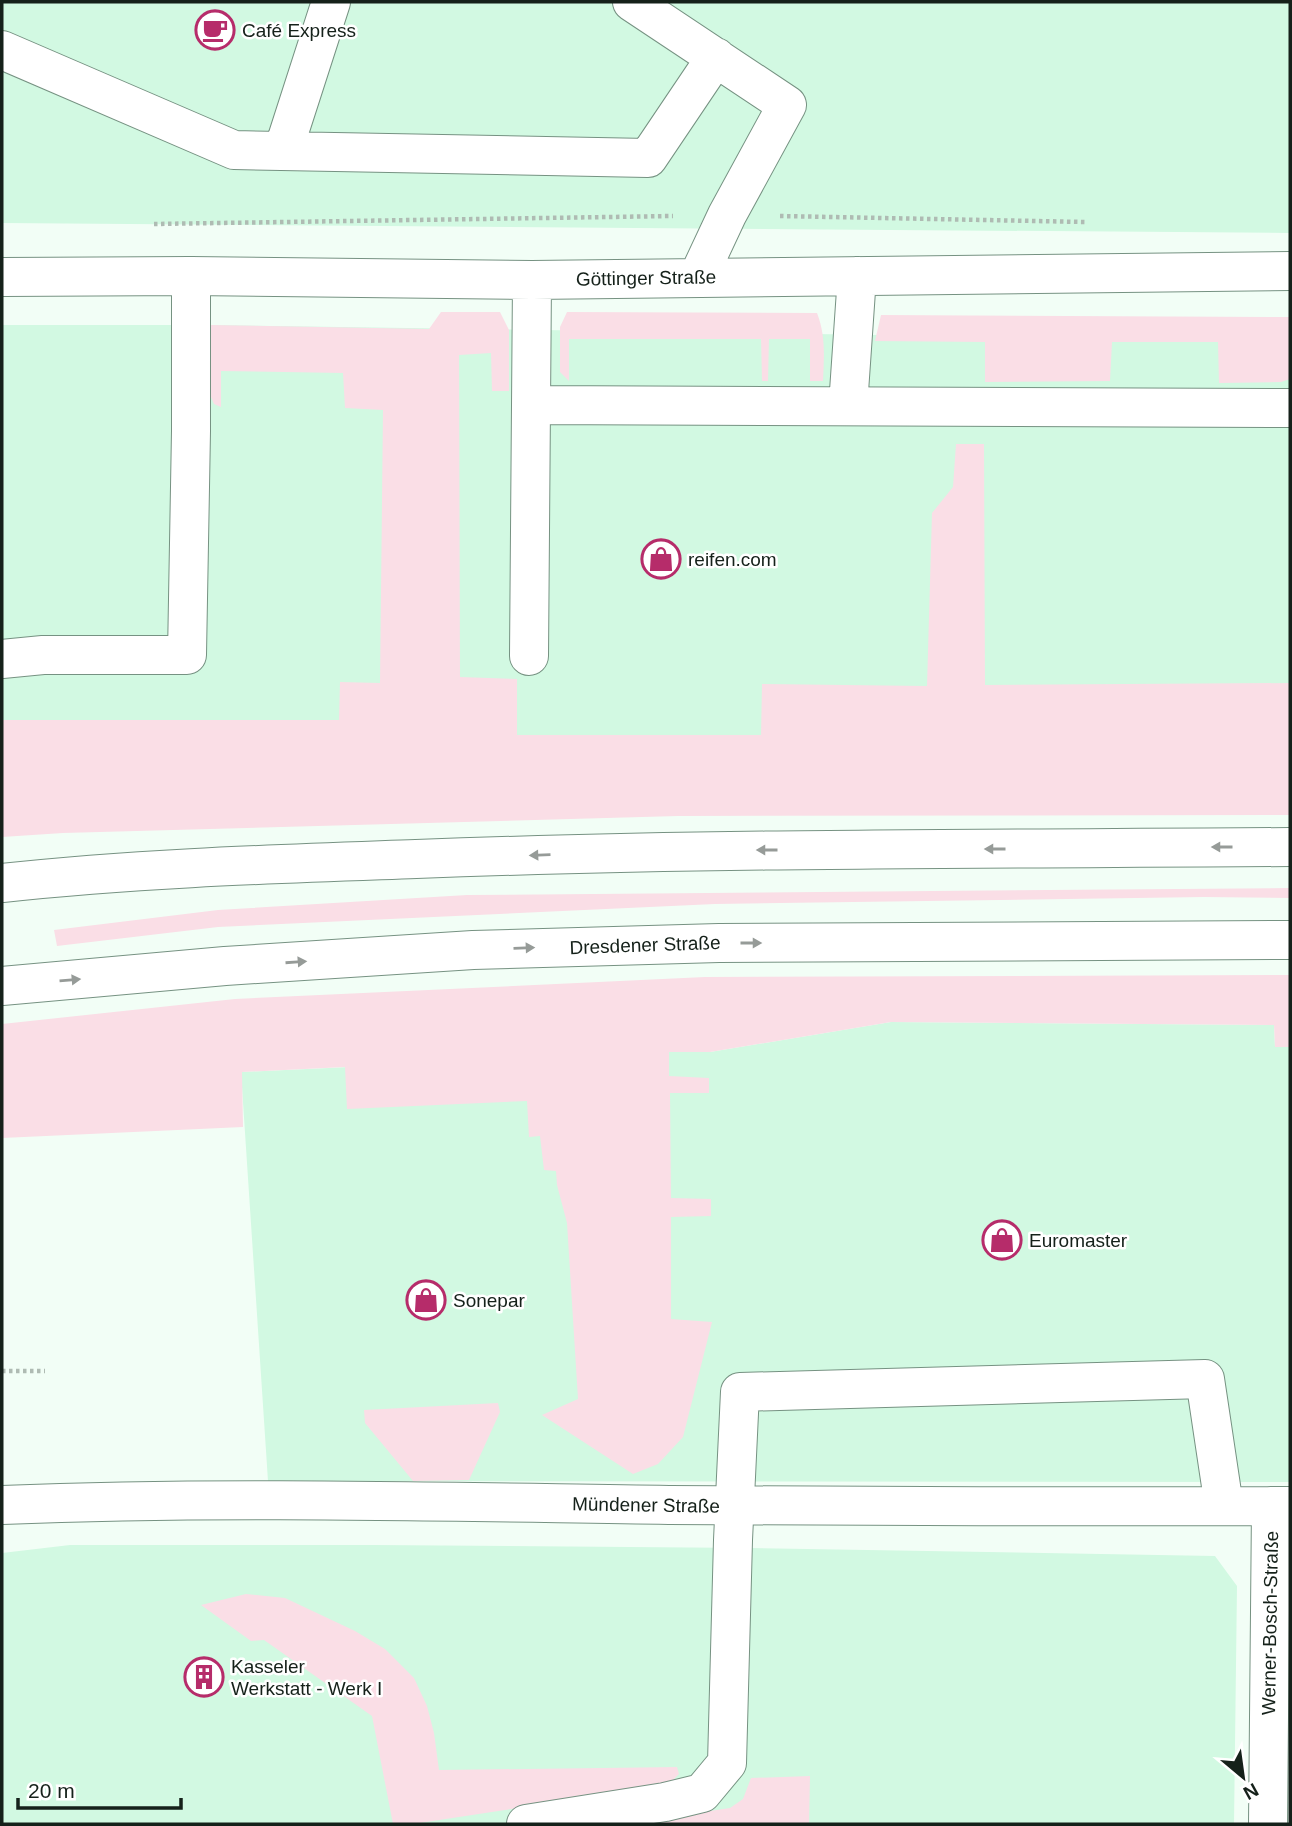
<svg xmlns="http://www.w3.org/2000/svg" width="1292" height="1826" font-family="Helvetica,sans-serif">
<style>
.built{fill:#d2f9e2}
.green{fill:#fadee6}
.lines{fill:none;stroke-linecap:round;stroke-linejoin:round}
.minor-casing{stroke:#769282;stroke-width:40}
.major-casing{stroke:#769282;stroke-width:40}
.path{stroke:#afbbb3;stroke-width:4.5;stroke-dasharray:3.5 3.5;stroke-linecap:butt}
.minor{stroke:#fff;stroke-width:38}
.major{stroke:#fff;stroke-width:38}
.oneway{fill:#969b98}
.labels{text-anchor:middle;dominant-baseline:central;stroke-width:5;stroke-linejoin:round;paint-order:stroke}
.poi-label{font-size:19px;fill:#15211a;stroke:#fff;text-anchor:start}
.street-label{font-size:19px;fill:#15211a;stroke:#fff}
</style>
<rect width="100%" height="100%" fill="#f2fef6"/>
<!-- built -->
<path class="built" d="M 2,2 L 1290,2 L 1290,233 L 2,223 Z
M 2,325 L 210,325 L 1290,341 L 1290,764 L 2,738 Z
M 891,1022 L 1274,1025 L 1275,1047 L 1290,1047 L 1290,1482 L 268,1481 L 241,1072 L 669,1052 L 710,1052 Z
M 70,1545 L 375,1545 L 751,1548 L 1215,1556 L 1237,1586 L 1234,1824 L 2,1824 L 2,1553 Z"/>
<!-- green -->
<path class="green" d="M 441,312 L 500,312 L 509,330 L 509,391 L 492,391 L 491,353 L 459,355 L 460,677 L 517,679 L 517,735 L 761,735 L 762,684 L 927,686 L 932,513 L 953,487 L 956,444 L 984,444 L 985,685 L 1290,683 L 1290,815 L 678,816 L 63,833 L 2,837 L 2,720 L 339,720 L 340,682 L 380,683 L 383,410 L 345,408 L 343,373 L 221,371 L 221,407 L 214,404 L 211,397 L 210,325 L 429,329 Z
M 567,312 L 817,313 C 826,336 824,358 823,381 L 810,381 L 810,339 L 769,339 L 768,381 L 762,381 L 761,339 L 569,339 L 569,381 L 560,372 L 560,327 Z
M 881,315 L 1290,317 L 1290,379 L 1281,382 L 1219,383 L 1218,342 L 1112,342 L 1110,381 L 985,382 L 985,342 L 875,341 Z
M 1290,888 L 1290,898 L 1204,897 L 715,904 L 218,927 L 57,946 L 54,930 L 218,910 L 467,895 Z
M 1290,975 L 1290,1047 L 1275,1047 L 1274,1025 L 891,1022 L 710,1052 L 669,1052 L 669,1076 L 709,1078 L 709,1093 L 670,1093 L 671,1198 L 711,1199 L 711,1216 L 671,1217 L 671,1319 L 712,1322 L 683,1437 L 658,1464 L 633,1474 L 542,1415 L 578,1399 L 567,1223 L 557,1185 L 556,1171 L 544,1170 L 540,1136 L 529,1137 L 527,1101 L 347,1109 L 345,1067 L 242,1072 L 243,1127 L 2,1138 L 2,1024 L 235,999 L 705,977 Z
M 498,1403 L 500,1412 L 469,1480 L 413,1481 L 365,1423 L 364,1410 Z
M 246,1594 L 285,1598 L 355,1631 L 385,1649 L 414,1678 L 427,1706 L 434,1733 L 439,1770 L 677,1767 L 679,1774 L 668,1785 L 413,1824 L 393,1824 L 372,1716 L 264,1640 L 251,1641 L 201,1605 Z
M 810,1776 L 809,1824 L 624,1824 L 730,1808 L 743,1799 L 751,1778 Z"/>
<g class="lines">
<!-- minor casing -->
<g class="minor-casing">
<path id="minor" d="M 632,2 L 787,105 L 727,215 L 698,277
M 2,50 L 234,150 L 648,158 L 716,57
M 283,151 L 331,2
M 2,277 L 191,276 L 532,280 L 1290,271
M 532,405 L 1290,408
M 848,406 L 857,276
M 529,656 L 532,280
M 2,659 L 43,655 L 187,655 L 191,431 L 191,276
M 2,1505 C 224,1496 447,1502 669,1505 C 876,1507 1083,1506 1290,1506
M 526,1824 L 665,1802 L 702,1793 L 727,1763 L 733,1540 L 740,1392 L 1205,1379 L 1224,1506
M 1268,1824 L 1271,1506"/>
</g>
<!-- major casing -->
<g class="major-casing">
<path id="major" d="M 2,883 C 139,868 278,864 416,859 C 707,848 999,849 1290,847
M 2,986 L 225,966 L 473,950 L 719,943 L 1290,940"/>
</g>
<!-- path -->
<path class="path" d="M 780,216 L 1086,222
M 154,224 L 673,216
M 2,1371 L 45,1371"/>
<!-- minor -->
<use href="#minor" class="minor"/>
<!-- major -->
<use href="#major" class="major"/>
</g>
<!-- one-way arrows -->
<defs><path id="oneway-solid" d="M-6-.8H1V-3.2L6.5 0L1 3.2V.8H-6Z" transform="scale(1.75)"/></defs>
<g class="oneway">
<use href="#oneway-solid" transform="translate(1222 847) rotate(180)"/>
<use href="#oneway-solid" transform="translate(995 849) rotate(180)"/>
<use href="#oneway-solid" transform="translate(767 850) rotate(180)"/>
<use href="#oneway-solid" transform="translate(540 855) rotate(178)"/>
<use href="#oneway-solid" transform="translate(751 943)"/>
<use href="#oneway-solid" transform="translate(524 948) rotate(-2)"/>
<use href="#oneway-solid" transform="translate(296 962) rotate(-4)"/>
<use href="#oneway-solid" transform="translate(70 980) rotate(-5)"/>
</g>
<!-- icons -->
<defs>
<g id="cafe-ring" transform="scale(2.0125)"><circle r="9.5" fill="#fff" stroke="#b62c6a" stroke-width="1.5"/><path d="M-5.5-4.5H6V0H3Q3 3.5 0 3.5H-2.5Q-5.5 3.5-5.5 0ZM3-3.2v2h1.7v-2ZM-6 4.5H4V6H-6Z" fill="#b62c6a"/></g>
<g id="shop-ring" transform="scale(2.0125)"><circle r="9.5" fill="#fff" stroke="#b62c6a" stroke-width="1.5"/><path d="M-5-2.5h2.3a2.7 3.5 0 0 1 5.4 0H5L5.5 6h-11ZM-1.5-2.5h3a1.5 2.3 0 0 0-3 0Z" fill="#b62c6a"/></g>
<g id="building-ring" transform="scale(2.0125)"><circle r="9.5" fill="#fff" stroke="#b62c6a" stroke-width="1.5"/><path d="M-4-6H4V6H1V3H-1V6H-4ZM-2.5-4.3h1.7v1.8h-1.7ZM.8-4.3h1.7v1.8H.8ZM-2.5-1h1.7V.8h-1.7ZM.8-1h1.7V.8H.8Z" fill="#b62c6a"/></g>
</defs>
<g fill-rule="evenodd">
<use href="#cafe-ring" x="215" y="30"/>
<use href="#shop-ring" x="661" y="559"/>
<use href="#shop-ring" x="1002" y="1240"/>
<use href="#shop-ring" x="426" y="1300"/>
<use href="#building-ring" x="204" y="1677"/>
</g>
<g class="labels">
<!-- poi labels -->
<g class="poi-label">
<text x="242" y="30">Café Express</text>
<text x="688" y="559">reifen.com</text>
<text x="1029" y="1240">Euromaster</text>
<text x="453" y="1300">Sonepar</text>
<text x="231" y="1666">Kasseler<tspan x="231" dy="22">Werkstatt - Werk I</tspan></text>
</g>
<!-- street labels -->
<g class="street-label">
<text transform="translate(646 278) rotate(-1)">Göttinger Straße</text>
<text transform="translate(645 945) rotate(-2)">Dresdener Straße</text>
<text transform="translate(646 1505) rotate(1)">Mündener Straße</text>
<text transform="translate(1270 1623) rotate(-89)">Werner-Bosch-Straße</text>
</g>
</g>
<!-- border -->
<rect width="1292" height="1826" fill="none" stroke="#15211a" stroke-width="7"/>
<!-- north arrow -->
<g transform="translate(1243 1777) rotate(151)" stroke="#ffffff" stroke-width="5" paint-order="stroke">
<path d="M0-5L12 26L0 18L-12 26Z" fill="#15211a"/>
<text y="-10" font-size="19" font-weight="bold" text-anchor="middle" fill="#15211a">N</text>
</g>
<!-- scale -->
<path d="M18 1798v10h163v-10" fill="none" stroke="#15211a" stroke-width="3.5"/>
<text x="28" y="1798" font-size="21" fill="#15211a" stroke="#ffffff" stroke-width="5" paint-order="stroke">20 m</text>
</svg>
